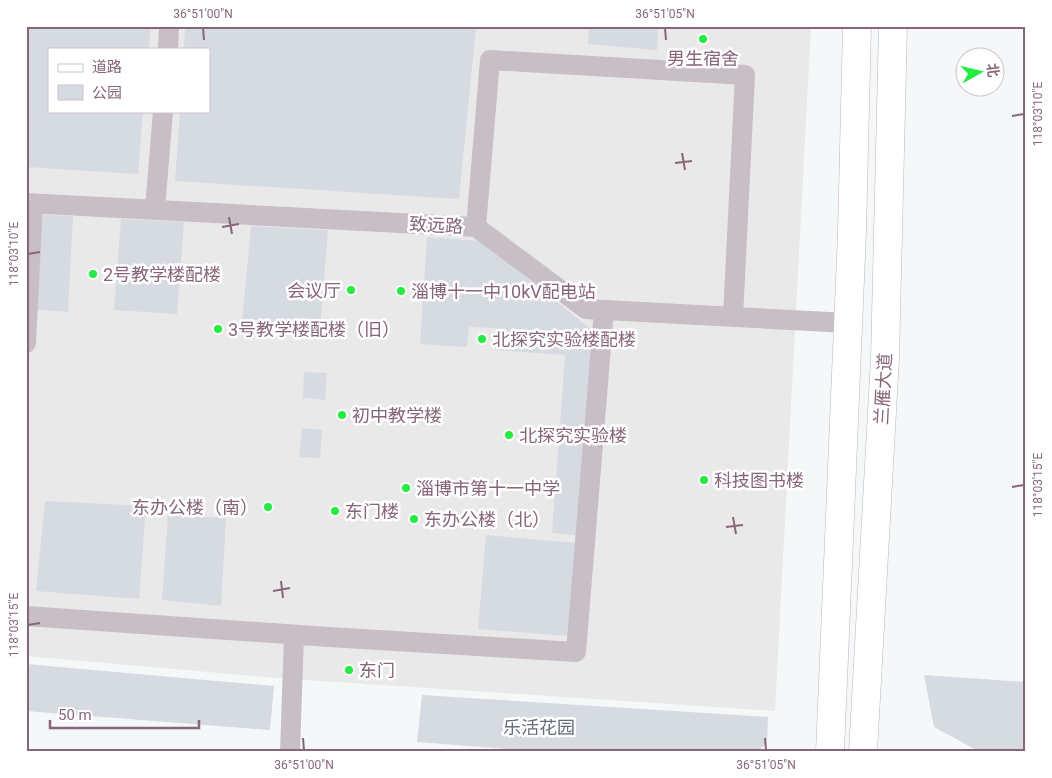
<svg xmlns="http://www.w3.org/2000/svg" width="1052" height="778" font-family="Roboto,'Noto Sans SC',sans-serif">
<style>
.built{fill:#e9e9ea;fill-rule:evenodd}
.green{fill:#d6dae1}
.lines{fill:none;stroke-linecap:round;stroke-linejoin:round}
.secondary-casing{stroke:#bfb3bb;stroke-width:29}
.street{stroke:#c8bec5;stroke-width:20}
.secondary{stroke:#fff;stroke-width:28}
.ticks{fill:none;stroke:#89657c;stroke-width:2}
.poi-dot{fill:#1fef3d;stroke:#fff;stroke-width:2}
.labels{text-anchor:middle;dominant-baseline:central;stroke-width:5;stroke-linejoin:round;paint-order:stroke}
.poi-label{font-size:18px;fill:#89657c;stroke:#fff;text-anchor:start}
.street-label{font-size:18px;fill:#89657c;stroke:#fff}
.park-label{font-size:18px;fill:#656c7f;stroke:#fff}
.neatline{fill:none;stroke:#89657c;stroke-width:2}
.ticks-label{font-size:12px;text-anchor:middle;fill:#89657c}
</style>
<rect width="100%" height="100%" fill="#f5f8f8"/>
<!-- built -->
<path class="built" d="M 26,26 L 811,26 L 775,711 L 276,678 L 26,656 ZM 49,49 L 209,49 L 209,111 L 49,111 Z"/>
<!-- green -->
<path class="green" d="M 26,26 L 151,26 L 149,49 L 49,49 L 49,111 L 143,111 L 138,174 L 26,167 Z
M 185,26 L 506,26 L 476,28 L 459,199 L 175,181 L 180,111 L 209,111 L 209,49 L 184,49 Z
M 589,26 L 658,26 L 657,50 L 588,44 Z
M 26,214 L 73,216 L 68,312 L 26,309 Z
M 121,219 L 184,222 L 177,314 L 114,310 Z
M 251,226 L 328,230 L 320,328 L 242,322 Z
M 427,237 L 481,241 L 592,330 L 581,536 L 552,533 L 565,355 L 495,350 L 497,328 L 469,327 L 467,347 L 420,344 Z
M 304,372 L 327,373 L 325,400 L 303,398 Z
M 302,428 L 322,430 L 320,458 L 299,457 Z
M 45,501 L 146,506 L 139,599 L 36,591 Z
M 168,515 L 226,518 L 221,606 L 162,600 Z
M 486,535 L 576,543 L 569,636 L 478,629 Z
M 26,664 L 274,686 L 270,730 L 26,711 Z
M 924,675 L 1026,682 L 1026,752 L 980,752 L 934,727 Z
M 422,695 L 768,717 L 767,743 L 757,752 L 545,752 L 417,742 Z"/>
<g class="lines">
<!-- secondary casing -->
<g class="secondary-casing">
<path id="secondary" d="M 830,752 L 852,232 L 857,26
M 863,752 L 885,358 L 893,26"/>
</g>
<!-- street -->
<path class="street" d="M 168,49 L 169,26
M 26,203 L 476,227 L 586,309 L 848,323
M 155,209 L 163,111
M 476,227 L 490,60 L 745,75 L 733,317
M 26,343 L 33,203
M 26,616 L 329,637 L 576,652 L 604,310
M 290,752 L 294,635"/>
<!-- secondary -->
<use href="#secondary" class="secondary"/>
</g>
<!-- ticks -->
<path class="ticks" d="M 203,28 L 204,40M 665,28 L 666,40M 1012,116 L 1024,114M 682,153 L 685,170M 675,163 L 692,161M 229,217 L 232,234M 222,227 L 239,224M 28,254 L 40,252M 1012,487 L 1024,485M 733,517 L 736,534M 726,527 L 743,525M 281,581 L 283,598M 273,591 L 290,588M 28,625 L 40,623M 303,738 L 304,750M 765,738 L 766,750"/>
<!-- markers -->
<g class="poi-dot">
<circle cx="703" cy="39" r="5"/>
<circle cx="93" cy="274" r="5"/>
<circle cx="351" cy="290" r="5"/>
<circle cx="401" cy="291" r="5"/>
<circle cx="218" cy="329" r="5"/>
<circle cx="482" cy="339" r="5"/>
<circle cx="342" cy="415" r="5"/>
<circle cx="509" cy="435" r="5"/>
<circle cx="704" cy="480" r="5"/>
<circle cx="406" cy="488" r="5"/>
<circle cx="268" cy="507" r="5"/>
<circle cx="335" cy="511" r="5"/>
<circle cx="414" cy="519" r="5"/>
<circle cx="349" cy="670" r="5"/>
</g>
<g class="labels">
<!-- poi labels -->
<g class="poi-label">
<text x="703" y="58" text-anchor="middle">男生宿舍</text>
<text x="103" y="274">2号教学楼配楼</text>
<text x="341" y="290" text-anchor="end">会议厅</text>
<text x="411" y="291">淄博十一中10kV配电站</text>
<text x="228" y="329">3号教学楼配楼（旧）</text>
<text x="492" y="339">北探究实验楼配楼</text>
<text x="352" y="415">初中教学楼</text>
<text x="519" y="435">北探究实验楼</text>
<text x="714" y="480">科技图书楼</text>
<text x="416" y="488">淄博市第十一中学</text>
<text x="258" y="507" text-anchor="end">东办公楼（南）</text>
<text x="345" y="511">东门楼</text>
<text x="424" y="519">东办公楼（北）</text>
<text x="359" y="670">东门</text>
</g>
<!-- street labels -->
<g class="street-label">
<text transform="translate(436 225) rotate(3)">致远路</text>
<text transform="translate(883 389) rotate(-87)">兰雁大道</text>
</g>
<!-- park labels -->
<g class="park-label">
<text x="539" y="727">乐活花园</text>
</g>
</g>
<!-- border -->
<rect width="1052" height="778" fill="none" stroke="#ffffff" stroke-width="55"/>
<!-- legend -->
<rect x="48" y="48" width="162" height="65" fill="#ffffff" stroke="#d0c1cb"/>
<rect x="58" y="64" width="25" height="8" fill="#ffffff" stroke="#d0c1cb"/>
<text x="92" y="72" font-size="15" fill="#89657c">道路</text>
<rect x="58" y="85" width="25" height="15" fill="#d6dae1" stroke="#d0c1cb"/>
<text x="92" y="98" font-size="15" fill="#89657c">公园</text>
<!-- north arrow -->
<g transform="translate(980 72) rotate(82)"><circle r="24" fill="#ffffff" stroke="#d0c1cb"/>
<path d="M0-4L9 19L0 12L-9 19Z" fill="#1fef3d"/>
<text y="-8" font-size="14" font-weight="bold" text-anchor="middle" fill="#89657c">北</text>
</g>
<!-- scale -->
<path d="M50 720v8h149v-8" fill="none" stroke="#89657c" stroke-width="2.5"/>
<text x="58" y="720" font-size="15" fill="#89657c" stroke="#ffffff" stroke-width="4" paint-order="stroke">50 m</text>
<rect x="28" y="28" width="996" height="722" class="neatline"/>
<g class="ticks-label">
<text x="203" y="18">36°51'00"N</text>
<text x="665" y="18">36°51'05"N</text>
<text transform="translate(1038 114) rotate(-90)" y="4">118°03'10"E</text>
<text transform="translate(14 254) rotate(-90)" y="4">118°03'10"E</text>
<text transform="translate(1038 485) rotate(-90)" y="4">118°03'15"E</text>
<text transform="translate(14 625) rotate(-90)" y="4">118°03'15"E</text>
<text x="304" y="769">36°51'00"N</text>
<text x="766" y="769">36°51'05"N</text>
</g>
</svg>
